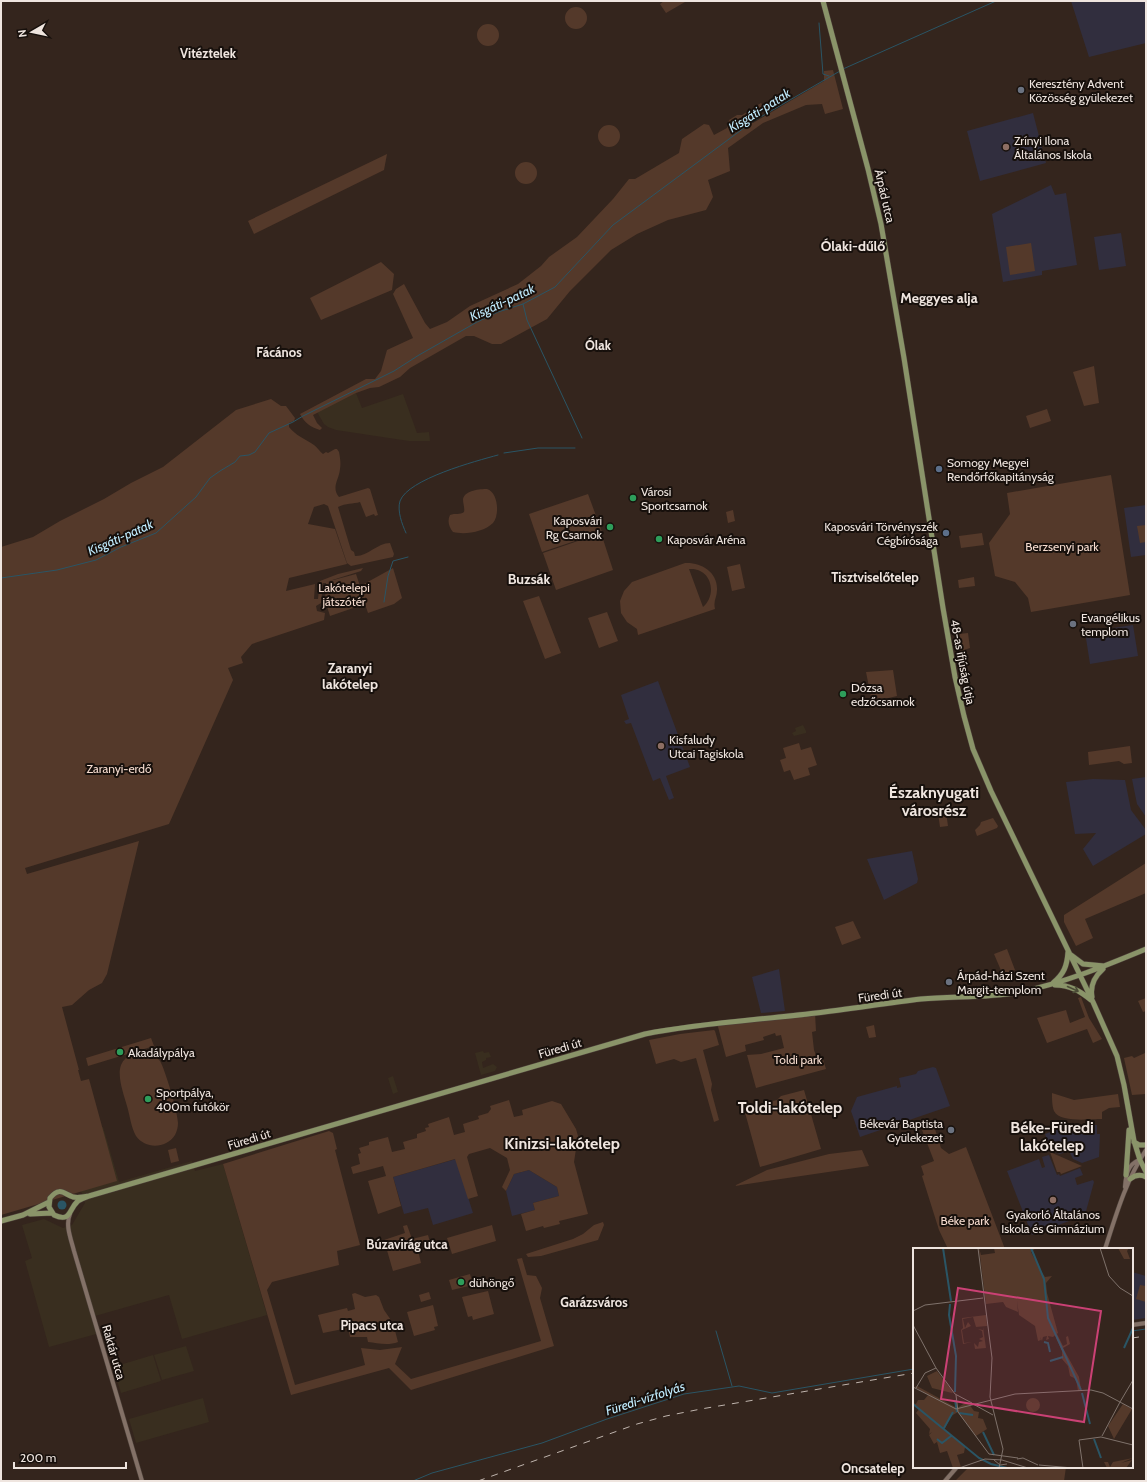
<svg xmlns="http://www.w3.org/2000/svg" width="1147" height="1482" font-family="Cabin,sans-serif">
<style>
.commercial{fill:#392e1f}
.education{fill:#312e3e}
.green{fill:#54392a;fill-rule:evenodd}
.water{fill:#2a5565}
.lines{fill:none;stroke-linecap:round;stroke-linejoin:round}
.stream{stroke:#2a5565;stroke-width:1}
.minor-casing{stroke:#4e423b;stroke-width:5}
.major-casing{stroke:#4e423b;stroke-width:6}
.minor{stroke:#837167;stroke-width:4}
.major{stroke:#8a9469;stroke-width:5}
.rail{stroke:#bfb4ad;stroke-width:1;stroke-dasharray:7 7;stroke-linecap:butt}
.oneway{stroke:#4b4b36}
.worship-dot{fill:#6b7280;stroke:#17100c;stroke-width:1.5}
.education-dot{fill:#8d6e63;stroke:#17100c;stroke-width:1.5}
.service-dot{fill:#5c6f8a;stroke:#17100c;stroke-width:1.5}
.leisure-dot{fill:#2e9e5b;stroke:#17100c;stroke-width:1.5}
.labels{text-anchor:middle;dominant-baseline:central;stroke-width:4;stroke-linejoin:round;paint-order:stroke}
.poi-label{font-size:12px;fill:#efe5df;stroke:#17100c;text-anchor:start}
.street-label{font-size:12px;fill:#efe5df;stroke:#17100c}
.park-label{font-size:12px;fill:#f6dccf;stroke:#17100c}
.neighbourhood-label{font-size:13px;font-weight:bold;fill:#efe5df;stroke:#17100c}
.water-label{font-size:13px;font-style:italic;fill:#c1ecfe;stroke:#17100c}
.quarter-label{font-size:14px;font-weight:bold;fill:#efe5df;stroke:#17100c}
.district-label{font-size:16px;font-weight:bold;fill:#efe5df;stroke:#17100c}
.inset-river{fill:none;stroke:#2a5565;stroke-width:2}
.inset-road{fill:none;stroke:#7f726b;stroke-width:1}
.view{fill:#cb4175;fill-opacity:0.15;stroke:#cb4175;stroke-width:2}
.inset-edge{fill:none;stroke:#efe5df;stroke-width:2}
</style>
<rect width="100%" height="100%" fill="#34251d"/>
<!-- commercial -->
<path class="commercial" d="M 356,393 L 362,408 L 403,394 L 417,433 L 429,432 L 430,441 L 409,441 L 336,430 L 328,427 L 324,424 L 317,412 Z
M 803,725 L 806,731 L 806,733 L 794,736 L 792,733 L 796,731 L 795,728 Z
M 483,1051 L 484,1053 L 489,1052 L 491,1057 L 486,1058 L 486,1060 L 482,1062 L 483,1068 L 493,1064 L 497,1067 L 495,1071 L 481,1075 L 475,1053 Z
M 393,1076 L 398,1092 L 393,1094 L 388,1078 Z
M 103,1127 L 119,1182 L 192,1161 L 195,1171 L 223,1164 L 267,1315 L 182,1339 L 169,1295 L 95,1316 L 100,1333 L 49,1347 L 25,1261 L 32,1258 L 22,1225 L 44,1219 L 63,1228 L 72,1225 L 85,1203 L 81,1191 L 89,1131 Z
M 186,1346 L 194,1371 L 162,1380 L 154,1355 Z
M 153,1355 L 161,1381 L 121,1393 L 113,1367 Z
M 203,1398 L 209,1422 L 136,1443 L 129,1419 Z"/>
<!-- education -->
<path class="education" d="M 1071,1 L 1146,1 L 1146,43 L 1089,57 Z
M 1033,113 L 1046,163 L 980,181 L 967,131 Z
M 1051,185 L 1055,195 L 1066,193 L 1077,265 L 1042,271 L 1042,275 L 1003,282 L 992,214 Z
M 1121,233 L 1126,266 L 1099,270 L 1094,237 Z
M 1146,505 L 1146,555 L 1131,557 L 1124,508 Z
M 1133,625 L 1138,656 L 1090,664 L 1085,632 Z
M 658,681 L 690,767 L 666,776 L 674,798 L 669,800 L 660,778 L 653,781 L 631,723 L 626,724 L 624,721 L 629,719 L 621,695 Z
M 1146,777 L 1146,817 L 1137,804 L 1132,779 Z
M 1093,779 L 1125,780 L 1131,810 L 1146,830 L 1146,834 L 1093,866 L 1083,849 L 1096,833 L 1075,834 L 1066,782 Z
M 912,851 L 918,879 L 917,883 L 884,900 L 867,859 Z
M 779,969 L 785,1011 L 761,1013 L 752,977 Z
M 933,1067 L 936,1068 L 950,1106 L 860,1137 L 851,1111 L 857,1097 L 897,1086 L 897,1088 L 901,1087 L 899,1078 L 916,1074 L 918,1071 Z
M 1069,1125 L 1097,1125 L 1097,1134 L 1100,1134 L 1099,1157 L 1082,1163 L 1073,1159 L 1069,1151 L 1060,1154 L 1051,1151 L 1045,1134 Z
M 1049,1155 L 1057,1175 L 1059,1174 L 1060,1176 L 1080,1168 L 1083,1175 L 1075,1178 L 1077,1185 L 1093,1180 L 1094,1182 L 1085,1215 L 1032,1235 L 1007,1171 L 1039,1159 L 1042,1168 L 1045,1167 L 1042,1157 Z
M 456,1159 L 473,1213 L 433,1225 L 428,1208 L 404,1214 L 393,1177 Z
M 529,1170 L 557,1187 L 559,1196 L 533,1203 L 535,1210 L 512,1216 L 506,1191 L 514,1174 Z
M 1132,1272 L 1146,1276 L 1146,1318 L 1132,1320 Z"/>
<!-- green -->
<path class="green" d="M 664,1 L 685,1 L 685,2 L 666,13 L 660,4 Z
M565 18a11 11 0 1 1 22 0a11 11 0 1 1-22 0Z
M477 35a11 11 0 1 1 22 0a11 11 0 1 1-22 0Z
M 833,70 L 843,109 L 825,114 L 822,104 L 806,105 L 763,123 L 728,148 L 730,171 L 708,180 L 713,197 L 706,210 L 668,220 L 637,234 L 611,250 L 570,291 L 547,319 L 501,344 L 492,344 L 474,336 L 466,336 L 410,368 L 400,377 L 379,387 L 370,388 L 356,393 L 313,415 L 317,423 L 322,428 L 320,430 C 310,427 305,423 300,414 L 366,379 L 375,379 L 381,371 L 387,350 L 413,338 L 393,294 L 396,289 L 404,284 L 425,323 L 430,329 L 447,322 L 470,306 L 518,284 L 541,266 L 549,257 L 577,237 L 613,199 L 629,179 L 635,179 L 679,153 L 682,139 L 704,124 L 709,125 L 714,135 L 727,128 L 729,120 L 737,115 L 742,115 L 761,103 L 765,108 L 751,116 L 750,118 L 753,123 L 824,81 L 824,71 Z
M598 136a11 11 0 1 1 22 0a11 11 0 1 1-22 0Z
M 387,154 L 384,170 L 254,234 L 248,221 Z
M515 173a11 11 0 1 1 22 0a11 11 0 1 1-22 0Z
M 1031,243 L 1035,271 L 1010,275 L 1006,247 Z
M 381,262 L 394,274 L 392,290 L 321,320 L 310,298 Z
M 1094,366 L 1099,403 L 1084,406 L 1073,372 Z
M 271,399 L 281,406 L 286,406 L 295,418 L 294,421 L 289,423 L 289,427 C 295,435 305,439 314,445 C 317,447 320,452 323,454 L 326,452 L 328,453 L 335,449 L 337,449 L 339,452 C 340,457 341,463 340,469 C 339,480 331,487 339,497 L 368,488 L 370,489 L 378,515 L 375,516 L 374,514 L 366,517 L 360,502 C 353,504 346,503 338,507 L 351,550 L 354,552 L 355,556 C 367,557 377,543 390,543 L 394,554 L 393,557 L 351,566 L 347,563 L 328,506 L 324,504 L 314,507 L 308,524 L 335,529 L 347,564 L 289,578 L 286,591 L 315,584 L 314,599 L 318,599 L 320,581 L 338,574 L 363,568 L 361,571 L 326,582 L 356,574 L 363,595 L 361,588 L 364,584 L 393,568 L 402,598 L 394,604 L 368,613 L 365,604 L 330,616 L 325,600 L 326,583 L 323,583 L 321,603 L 316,606 L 317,611 L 325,613 L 324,620 L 252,644 L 241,657 L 243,663 L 228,668 L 233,680 L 169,824 L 25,868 L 27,874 L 139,841 L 107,974 L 102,983 L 89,990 L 72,1005 L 62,1007 L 79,1070 L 78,1070 L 81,1081 L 89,1079 L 117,1181 L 1,1215 L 1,547 L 33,537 L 60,521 L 104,499 L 131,483 L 163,467 L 236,410 Z
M 1047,409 L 1051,421 L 1030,428 L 1026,416 Z
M 1111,475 L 1130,595 L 1031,612 L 1028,598 L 1015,582 L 995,576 L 989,543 L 1010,514 L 1007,493 Z
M 487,489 C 498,492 500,515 493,523 C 484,532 465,535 453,532 C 449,527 447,521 450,515 C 455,513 460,515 464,512 C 465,508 463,504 463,499 C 465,490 480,489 487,489 Z
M 588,494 L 602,532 L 542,552 L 529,514 Z
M 733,510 L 735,521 L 728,523 L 726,512 Z
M 1146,525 L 1146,542 L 1140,543 L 1137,526 Z
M 601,533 L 613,570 L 556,590 L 543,553 Z
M 982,533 L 984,545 L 961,548 L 959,536 Z
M 685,563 C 701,562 718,572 717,590 C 717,597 713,601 715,609 L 638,635 L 637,629 L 627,622 L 621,613 L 620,601 L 624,591 L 632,582 ZM 689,569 C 711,567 718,594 703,607 Z
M 740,564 L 745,588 L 732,591 L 727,567 Z
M 974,577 L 975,586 L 959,588 L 958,580 Z
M 539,596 L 561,653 L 545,659 L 523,601 Z
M 607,612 L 618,641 L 599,648 L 588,618 Z
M 968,633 L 970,648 L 964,650 L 966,666 L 961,667 L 956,639 L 959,634 Z
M 893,670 L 897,696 L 872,702 L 866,672 Z
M 799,743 L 801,750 L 811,747 L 817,765 L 808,768 L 810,775 L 794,780 L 790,770 L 784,772 L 780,760 L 786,758 L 783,748 Z
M 1130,746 L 1132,763 L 1124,764 L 1119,761 L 1089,765 L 1088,752 Z
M 946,812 L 948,826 L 940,827 L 938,813 Z
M 993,818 L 998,826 L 997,828 L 977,836 L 975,830 L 980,825 L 981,822 Z
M 1146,863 L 1146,893 L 1085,919 L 1093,938 L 1076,946 L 1064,922 L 1064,915 Z
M 853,921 L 861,938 L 842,945 L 835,927 Z
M 1007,949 L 1015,970 L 1003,975 L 994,954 Z
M 1081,997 L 1089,1018 L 1102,1039 L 1093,1043 L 1087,1029 L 1047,1043 L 1037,1018 L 1066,1010 L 1070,1023 L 1085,1017 L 1078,998 Z
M 1146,998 L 1146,1011 L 1143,1012 L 1138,1001 Z
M 815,1013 L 816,1031 L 812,1032 L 814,1050 L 817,1058 L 822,1056 L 826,1069 L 756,1088 L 747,1055 L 761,1054 L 784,1048 L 781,1035 L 776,1036 L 775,1033 L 763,1037 L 764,1040 L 745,1045 L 746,1051 L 726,1057 L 717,1023 Z
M 874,1025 L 876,1037 L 869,1038 L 866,1027 Z
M 714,1030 L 715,1031 L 719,1045 L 703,1050 L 712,1084 L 711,1090 L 719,1120 L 714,1122 L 696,1058 L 681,1062 L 674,1059 L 656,1064 L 649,1040 L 680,1034 Z
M 151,1038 L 154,1046 L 88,1066 L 86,1058 Z
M 141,1052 C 149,1053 155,1055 160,1061 C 165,1069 178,1113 178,1123 C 178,1127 177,1131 175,1135 C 166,1149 145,1149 136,1136 C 131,1127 130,1116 127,1106 C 121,1085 109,1057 141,1052 Z
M 1145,1053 L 1146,1094 L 1132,1095 L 1124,1058 L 1132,1056 L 1134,1058 Z
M 804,1090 L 821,1149 L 760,1167 L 744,1109 L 777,1100 L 781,1096 Z
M 1052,1093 L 1074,1100 L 1118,1094 L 1120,1107 L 1109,1108 L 1102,1112 L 1102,1119 C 1090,1119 1060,1123 1054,1111 C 1052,1106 1052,1098 1052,1093 Z
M 509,1100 L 514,1117 L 523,1115 L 522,1110 L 552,1101 L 561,1104 L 576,1129 L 578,1136 L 574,1162 L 588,1214 L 559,1221 L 560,1224 L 544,1228 L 543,1226 L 526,1231 L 521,1214 L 535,1210 L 533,1203 L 559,1196 L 557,1187 L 529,1170 L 514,1174 L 506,1191 L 502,1187 L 510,1170 L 507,1158 L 490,1148 L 469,1154 L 467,1157 L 478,1196 L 468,1199 L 455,1159 L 393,1177 L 401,1206 L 378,1214 L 368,1181 L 386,1176 L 383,1166 L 353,1174 L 351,1167 L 360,1164 L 358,1154 L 361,1153 L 359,1148 L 369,1145 L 369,1142 L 388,1137 L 392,1152 L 405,1149 L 403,1142 L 417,1138 L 417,1134 L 426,1131 L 425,1128 L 429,1127 L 428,1124 L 449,1117 L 454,1135 L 465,1132 L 463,1124 L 479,1119 L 478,1116 L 488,1113 L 491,1109 L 490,1106 Z
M 934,1126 L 941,1148 L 949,1154 L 966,1147 L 1005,1249 L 948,1249 L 939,1230 L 922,1176 L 924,1175 L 921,1166 L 934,1161 L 922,1130 Z
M 329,1131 L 333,1133 L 337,1149 L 335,1150 L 360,1245 L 337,1251 L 339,1265 L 272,1282 L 267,1290 L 295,1385 L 365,1365 L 361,1348 L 380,1350 L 402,1347 L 395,1364 L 411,1379 L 541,1341 L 517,1259 L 522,1258 L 527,1275 L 536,1276 L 542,1288 L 540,1298 L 554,1346 L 411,1390 L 389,1368 L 291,1395 L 223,1164 Z
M 176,1148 L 179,1161 L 171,1163 L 168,1150 Z
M 862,1150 L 869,1166 L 734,1186 L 767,1170 L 829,1154 Z
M 1050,1152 L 1082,1166 L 1061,1174 L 1060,1172 L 1057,1172 Z
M 603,1222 L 604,1225 L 598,1240 L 541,1256 L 528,1257 L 526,1254 L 573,1239 L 583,1234 L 594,1225 Z
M 407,1225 L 412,1239 L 428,1235 L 430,1242 L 417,1246 L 421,1263 L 393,1271 L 384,1240 L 405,1233 L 403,1226 Z
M 492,1225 L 496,1241 L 452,1254 L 447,1238 Z
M 470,1274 L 473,1285 L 452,1290 L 449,1280 Z
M 1140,1285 L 1146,1286 L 1146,1302 L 1136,1299 Z
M 488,1291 L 494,1314 L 473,1320 L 472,1316 L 468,1317 L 462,1297 Z
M 429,1292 L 431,1299 L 421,1302 L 419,1295 Z
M 355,1293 L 365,1297 L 376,1295 L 379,1297 L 384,1310 L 393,1323 L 398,1342 C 388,1346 377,1343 368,1342 L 367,1337 L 350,1337 L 348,1328 L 323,1333 L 318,1315 L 347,1308 L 348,1311 L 355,1309 L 352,1294 Z
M 433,1305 L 438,1326 L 434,1327 L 435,1330 L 414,1336 L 407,1312 Z
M 969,1467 L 1066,1467 L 1064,1481 L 955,1481 Z"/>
<!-- water -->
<path class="water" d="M57.5 1205a4.5 4.5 0 1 1 9 0a4.5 4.5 0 1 1-9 0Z"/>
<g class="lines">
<!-- stream -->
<path class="stream" d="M 819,23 L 823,74 L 829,76
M 843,69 L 996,1
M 523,304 L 527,320 L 582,438
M 504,453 L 538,448 L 575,448
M 406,533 C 402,524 397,511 400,501 C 408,479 476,461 498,455
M 1,578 L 57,570 L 96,560 L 121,547 L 156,533 L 196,497 L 210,478 L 220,471 L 235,462 L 240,456 L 249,455 L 255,452 L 269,433 L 293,422 L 303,416 L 394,371 L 419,355 L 477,322 L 498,312 L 523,304 L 555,287 L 613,225 L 752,122 L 840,71
M 384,602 L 388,576 L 393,561 L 408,557
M 716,1331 L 732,1386
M 1132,1331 L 1146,1329
M 413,1481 L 432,1473 L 542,1443 L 607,1419 L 684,1394 L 739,1386 L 772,1393 L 914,1369"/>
<!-- minor casing -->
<g class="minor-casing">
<path id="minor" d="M 1125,1187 C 1126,1175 1127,1165 1139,1160
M 70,1214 C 65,1225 71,1239 74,1251 L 142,1481
M 1105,1249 C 1116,1215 1126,1180 1146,1150
M 1132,1325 L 1146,1323
M 945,1481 L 957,1467"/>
</g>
<!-- major casing -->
<g class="major-casing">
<path id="major" d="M 823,1 L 868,169 L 881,224 L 904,358 L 943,608 L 955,677 L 964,716 L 973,749 L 991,791 L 1093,1002 L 1117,1056 L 1124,1085 L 1134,1141 L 1140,1160 L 1146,1172
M 1071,955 L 1083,964 L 1104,966
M 1053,983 C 1064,974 1067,966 1068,952
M 1055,985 C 1070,985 1080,991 1091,1000
M 1092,997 C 1090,986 1094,977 1103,969
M 1134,1142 L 1139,1145 L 1146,1145
M 1126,1175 L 1129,1130
M 1130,1179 C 1135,1175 1140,1174 1146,1177
M 89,1196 C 85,1198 80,1199 77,1202 C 69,1209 71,1223 54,1215 L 49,1207 L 50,1198 C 60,1186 64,1194 73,1197 C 78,1198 84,1197 89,1196 L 645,1034 C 701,1023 759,1020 816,1013 C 851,1009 886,1003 921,999 C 954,996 988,998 1020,992 C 1064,983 1105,966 1146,949
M 30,1214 L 52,1213
M 1,1221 L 23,1215 L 49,1202"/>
</g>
<!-- minor -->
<use href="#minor" class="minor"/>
<!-- major -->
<use href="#major" class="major"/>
<!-- rail -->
<path class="rail" d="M 1132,1338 L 1146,1336
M 478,1481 L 637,1424 L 666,1416 L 701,1409 L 914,1373"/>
</g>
<!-- one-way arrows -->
<defs><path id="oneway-shaft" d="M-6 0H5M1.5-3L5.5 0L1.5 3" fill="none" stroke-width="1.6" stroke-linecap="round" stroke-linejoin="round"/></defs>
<use class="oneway" href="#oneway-shaft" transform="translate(1073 989) rotate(24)"/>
<!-- markers -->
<g class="worship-dot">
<circle cx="1021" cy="90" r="4"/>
<circle cx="1073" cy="624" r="4"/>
<circle cx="949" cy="982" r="4"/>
<circle cx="951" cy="1130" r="4"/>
</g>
<g class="education-dot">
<circle cx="1006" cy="147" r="4"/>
<circle cx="661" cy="746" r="4"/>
<circle cx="1053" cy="1200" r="4"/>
</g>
<g class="service-dot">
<circle cx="939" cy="469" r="4"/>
<circle cx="946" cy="533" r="4"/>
</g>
<g class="leisure-dot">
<circle cx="633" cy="498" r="4"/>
<circle cx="610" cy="527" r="4"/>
<circle cx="659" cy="539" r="4"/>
<circle cx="843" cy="694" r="4"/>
<circle cx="120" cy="1052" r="4"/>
<circle cx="148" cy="1099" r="4"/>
<circle cx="461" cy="1282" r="4"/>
</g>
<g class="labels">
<!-- poi labels -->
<g class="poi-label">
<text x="1029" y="83">Keresztény Advent<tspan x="1029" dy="14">Közösség gyülekezet</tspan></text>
<text x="1014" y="140">Zrínyi Ilona<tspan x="1014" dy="14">Általános Iskola</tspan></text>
<text x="947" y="462">Somogy Megyei<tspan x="947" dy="14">Rendőrfőkapitányság</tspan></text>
<text x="641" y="491">Városi<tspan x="641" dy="14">Sportcsarnok</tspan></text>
<text x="602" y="520" text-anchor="end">Kaposvári<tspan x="602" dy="14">Rg Csarnok</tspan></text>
<text x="938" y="526" text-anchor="end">Kaposvári Törvényszék<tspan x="938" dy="14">Cégbírósága</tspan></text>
<text x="667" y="539">Kaposvár Aréna</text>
<text x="1081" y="617">Evangélikus<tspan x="1081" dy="14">templom</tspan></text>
<text x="851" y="687">Dózsa<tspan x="851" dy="14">edzőcsarnok</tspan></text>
<text x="669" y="739">Kisfaludy<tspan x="669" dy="14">Utcai Tagiskola</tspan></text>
<text x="957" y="975">Árpád-házi Szent<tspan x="957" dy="14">Margit-templom</tspan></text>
<text x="128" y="1052">Akadálypálya</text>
<text x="156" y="1092">Sportpálya,<tspan x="156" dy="14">400m futókör</tspan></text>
<text x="943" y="1123" text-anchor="end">Békevár Baptista<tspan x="943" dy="14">Gyülekezet</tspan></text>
<text x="1053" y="1214" text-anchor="middle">Gyakorló Általános<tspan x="1053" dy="14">Iskola és Gimnázium</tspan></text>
<text x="469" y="1282">dühöngő</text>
</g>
<!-- street labels -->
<g class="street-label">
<text transform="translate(885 196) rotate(77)">Árpád utca</text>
<text transform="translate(963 662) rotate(79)">48-as ifjúság útja</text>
<text transform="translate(880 995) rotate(-8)">Füredi út</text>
<text transform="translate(560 1048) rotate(-16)">Füredi út</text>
<text transform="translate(249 1139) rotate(-17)">Füredi út</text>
<text transform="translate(114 1352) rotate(74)">Raktár utca</text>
</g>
<!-- park labels -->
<g class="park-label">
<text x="1062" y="546">Berzsenyi park</text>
<text x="344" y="587">Lakótelepi<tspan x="344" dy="14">játszótér</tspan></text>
<text x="119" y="768">Zaranyi-erdő</text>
<text x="798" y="1059">Toldi park</text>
<text x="965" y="1220">Béke park</text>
</g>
<!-- neighbourhood labels -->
<g class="neighbourhood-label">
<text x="208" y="53">Vitéztelek</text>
<text x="598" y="345">Ólak</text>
<text x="279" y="352">Fácános</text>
<text x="875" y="577">Tisztviselőtelep</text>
<text x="407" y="1244">Búzavirág utca</text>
<text x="594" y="1302">Garázsváros</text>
<text x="372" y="1325">Pipacs utca</text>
<text x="873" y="1468">Oncsatelep</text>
</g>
<!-- water labels -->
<g class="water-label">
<text transform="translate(759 110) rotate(-32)">Kisgáti-patak</text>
<text transform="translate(502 302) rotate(-25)">Kisgáti-patak</text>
<text transform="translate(120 537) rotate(-24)">Kisgáti-patak</text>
<text transform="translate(645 1398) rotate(-18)">Füredi-vízfolyás</text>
</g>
<!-- quarter labels -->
<g class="quarter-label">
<text x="853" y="246">Ólaki-dűlő</text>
<text x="939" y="298">Meggyes alja</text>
<text x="529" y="579">Buzsák</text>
<text x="350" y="668">Zaranyi<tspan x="350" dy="16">lakótelep</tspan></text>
</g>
<!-- district labels -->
<g class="district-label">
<text x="934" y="792">Északnyugati<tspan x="934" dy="18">városrész</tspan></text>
<text x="790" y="1107">Toldi-lakótelep</text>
<text x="1052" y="1127">Béke-Füredi<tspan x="1052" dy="18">lakótelep</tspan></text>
<text x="562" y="1143">Kinizsi-lakótelep</text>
</g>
</g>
<!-- overview -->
<g transform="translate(913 1248)">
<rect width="220" height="220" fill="#34251d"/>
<path d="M 66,0 L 68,7 L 82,5 L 81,0 L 123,0 L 118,4 L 128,23 L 132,29 L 139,28 L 133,35 L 134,45 L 145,85 L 140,89 L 135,88 L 136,91 L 133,92 L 134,88 L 130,89 L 129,93 L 127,89 L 128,92 L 125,93 L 122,78 L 106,67 L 104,53 L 105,64 L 93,59 L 90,54 L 73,56 ZM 205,0 L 216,0 L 214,3 L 217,11 L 211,11 ZM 73,67 L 74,78 L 63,79 L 60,69 L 50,71 L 52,80 L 55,74 L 58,78 L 49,82 L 51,95 L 59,94 L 50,96 L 48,82 L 50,80 L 49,70 ZM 70,79 L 73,100 L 62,101 L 61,95 L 65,99 L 66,94 L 70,93 L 66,91 L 70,89 L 69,83 L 65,81 L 70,82 ZM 144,86 L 150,98 L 154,96 L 153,89 L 155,88 L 157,96 L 150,100 L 166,129 L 168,141 L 165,143 L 163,131 L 157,128 L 155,118 L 149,111 L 149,103 L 142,87 ZM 24,123 L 40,144 L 39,145 L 19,140 L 14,128 ZM 4,138 L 44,160 L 52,155 L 56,156 L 61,163 L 66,164 L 65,170 L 70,171 L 74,181 L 63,188 L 45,164 L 38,168 L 31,182 L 52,199 L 51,205 L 44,207 L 48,219 L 40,220 L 34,203 L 27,205 L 24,194 L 21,196 L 16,187 L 19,184 L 16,186 L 17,181 L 3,165 L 6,161 L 0,155 L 3,156 L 5,152 L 11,152 L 15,147 L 2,139 ZM113 157a7 7 0 1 1 14 0a7 7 0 1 1-14 0ZM 210,156 L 219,161 L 201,191 L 195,178 ZM 220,210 L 208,215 L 219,212 L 213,220 L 194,220 L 191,214 L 195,214 L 197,219 L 200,214 Z" fill="#54392a"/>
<path class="inset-river" d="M 30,0 L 38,53M 118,0 L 131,31 L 135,70 L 168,142M 37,56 L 36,67 L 43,108 L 42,144M 131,94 L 135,95 L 137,104M 211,100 L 220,80M 137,113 L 150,109M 169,145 L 177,176M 42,152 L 44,164M 0,156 L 66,210 L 78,216 L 94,220M 46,165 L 60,167M 31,180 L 40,164M 70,184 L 81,207M 24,191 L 29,195 L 38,188M 181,191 L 188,210"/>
<path class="inset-road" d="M 65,0 L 79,110 L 77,149 L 90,201 L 86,220M 187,0 L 196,28 L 207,40 L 220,48M 0,63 L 12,57 L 70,50M 0,77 L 23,120 L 12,125 L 3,140M 23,120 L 42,146 L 59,155M 0,139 L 43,161 L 102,146 L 178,142 L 190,145 L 220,161M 43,147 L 45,164 L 76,206 L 105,210M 207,154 L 220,132M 60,156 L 80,167M 189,188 L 207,154M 104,211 L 110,210 L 125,217M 81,212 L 87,217 L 94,216M 126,217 L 160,220M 46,220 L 72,211 L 89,212 L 115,220M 170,220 L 166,192 L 188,189 L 220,197"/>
<path class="view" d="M 45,40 L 188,63 L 171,174 L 28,151 Z"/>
<rect width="220" height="220" class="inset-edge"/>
</g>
<!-- border -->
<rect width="1147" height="1482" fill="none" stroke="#efe5df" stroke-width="4"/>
<!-- north arrow -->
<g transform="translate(32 32) rotate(261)" stroke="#17100c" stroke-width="3" paint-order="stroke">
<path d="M0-3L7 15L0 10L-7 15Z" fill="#efe5df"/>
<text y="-6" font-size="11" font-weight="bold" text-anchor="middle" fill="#efe5df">N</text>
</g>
<!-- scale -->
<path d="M14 1462v6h112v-6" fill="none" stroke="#efe5df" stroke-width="2"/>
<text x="20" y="1462" font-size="12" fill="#efe5df" stroke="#17100c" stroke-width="3" paint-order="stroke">200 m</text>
</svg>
